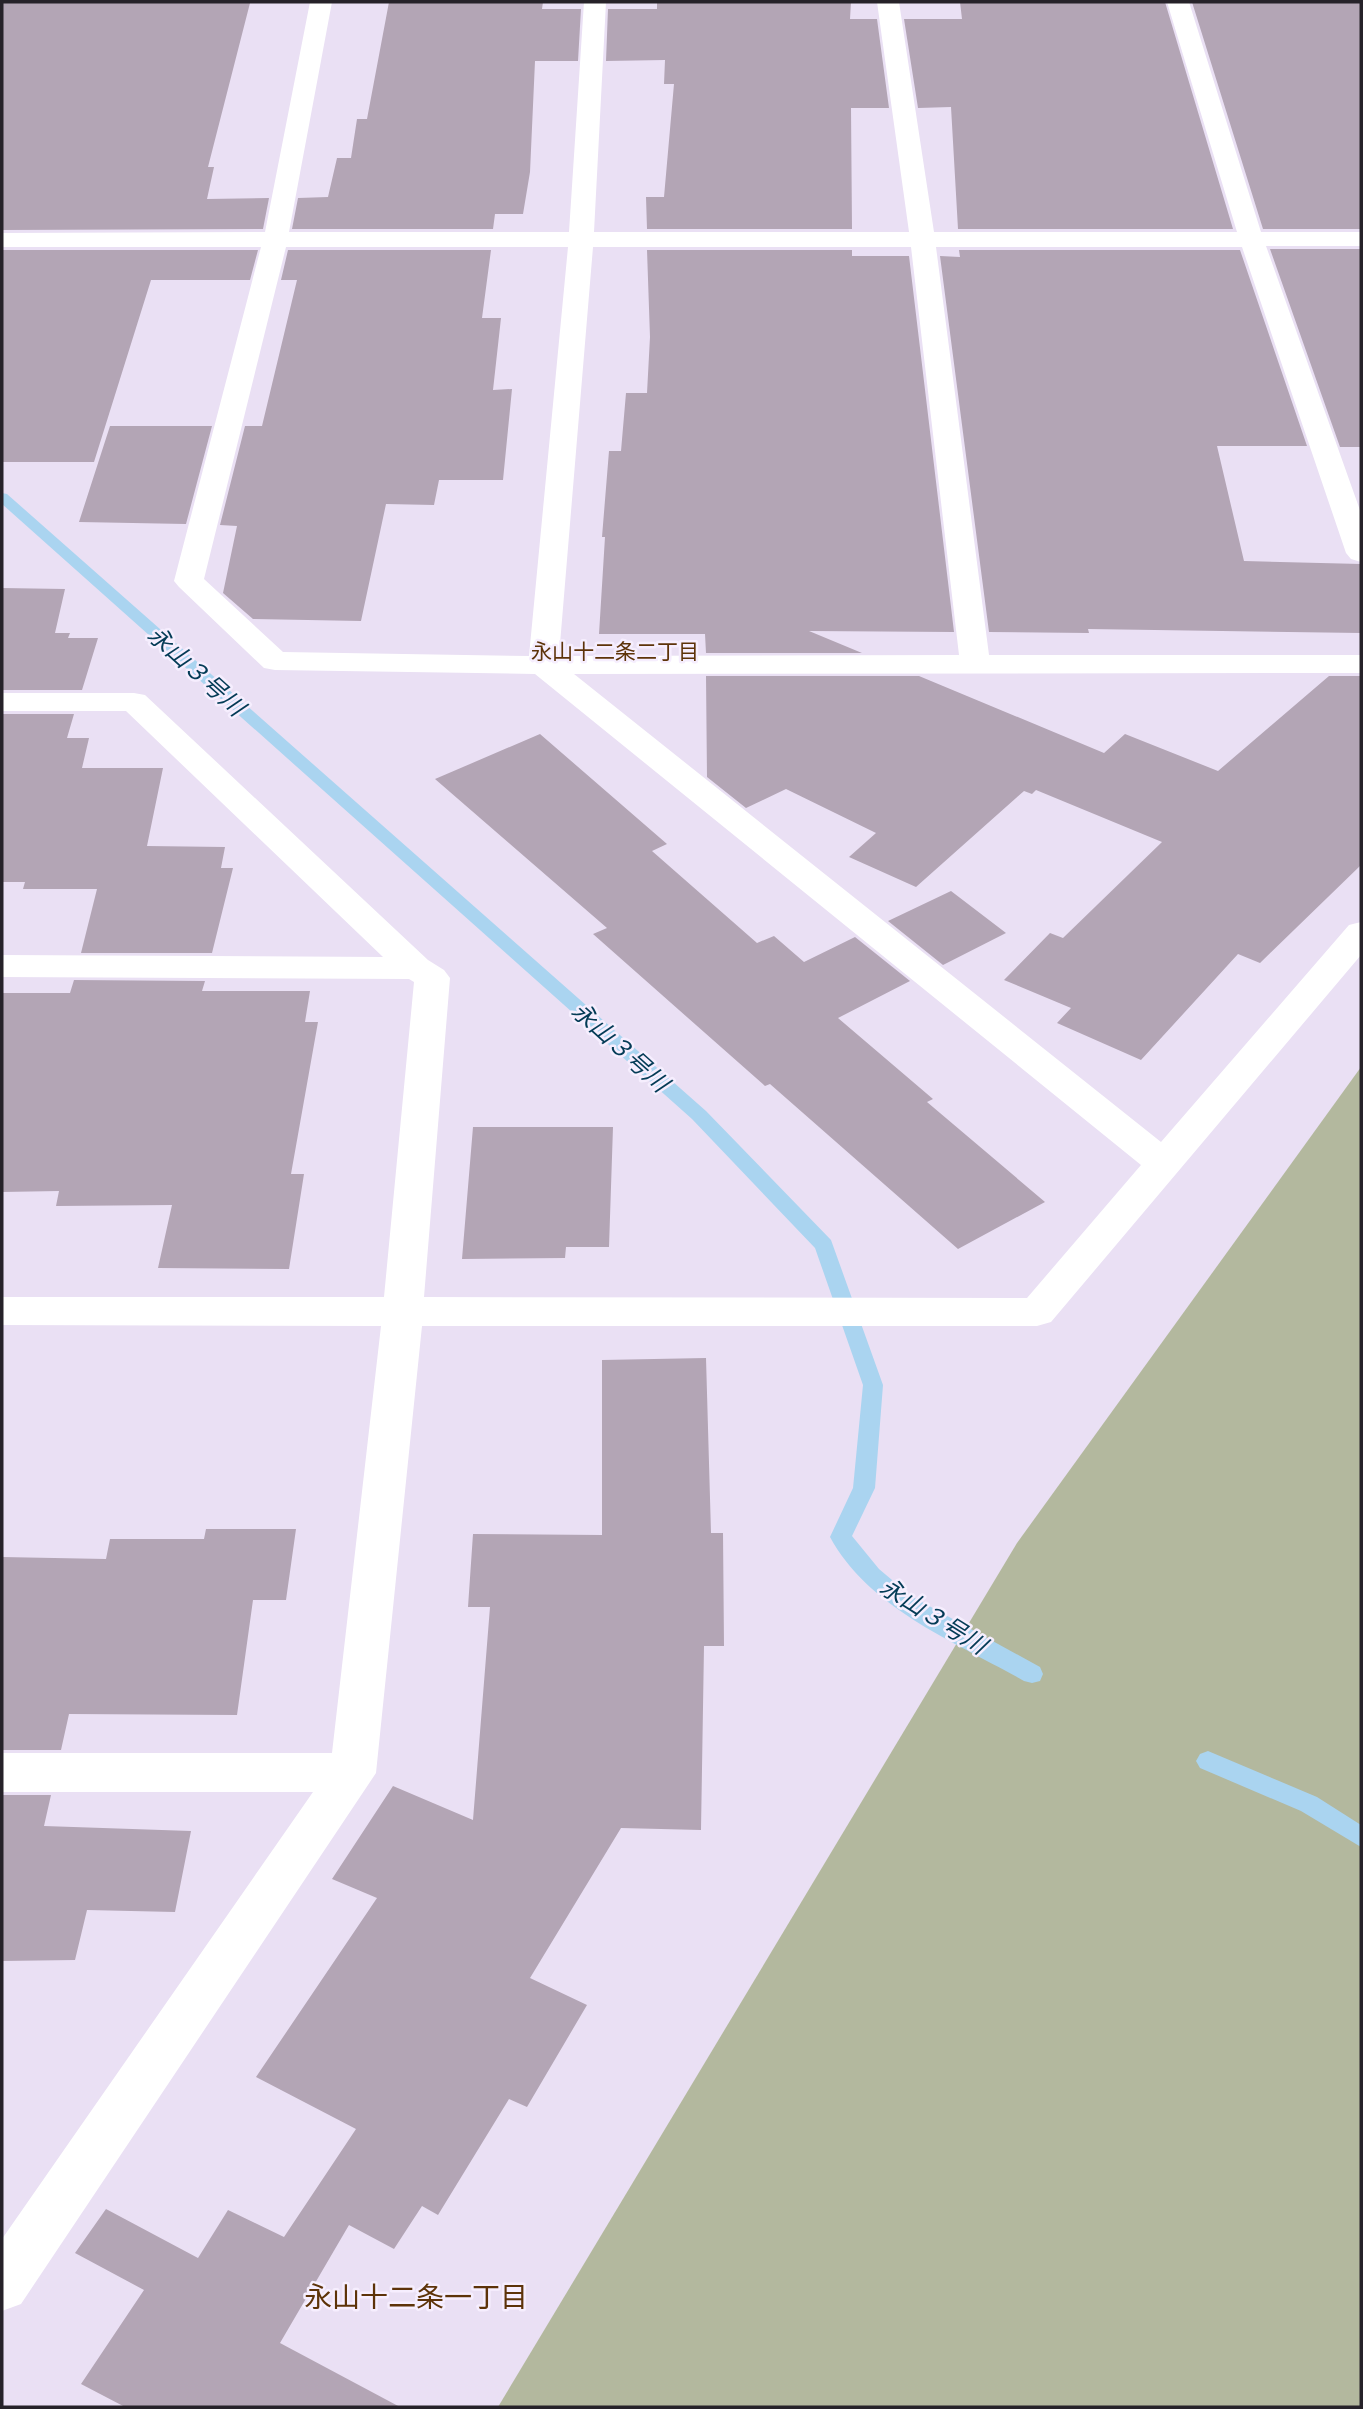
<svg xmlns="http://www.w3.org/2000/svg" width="1363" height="2409" font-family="'Exo 2','Noto Sans JP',sans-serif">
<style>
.green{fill:#b3b89e}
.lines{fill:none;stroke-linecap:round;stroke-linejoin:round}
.stream{fill:#aad4f0;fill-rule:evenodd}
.building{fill:#b3a5b5}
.minor{fill:#fff;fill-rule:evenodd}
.labels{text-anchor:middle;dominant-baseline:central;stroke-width:5;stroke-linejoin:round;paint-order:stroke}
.far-neighbourhood-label{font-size:21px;fill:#5d3309;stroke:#f6eefe}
.water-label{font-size:24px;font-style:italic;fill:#033b56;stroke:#f6eefe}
.near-neighbourhood-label{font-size:28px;fill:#5d3309;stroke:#f6eefe}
</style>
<rect width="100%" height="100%" fill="#eae0f4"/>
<!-- green -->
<path class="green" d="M 1361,1067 L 1361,2407 L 498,2407 L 1017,1543 Z"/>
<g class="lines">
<!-- stream -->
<path class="stream" d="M 2,493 L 7,494 L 706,1111 L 831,1240 L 883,1385 L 875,1488 L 852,1536 L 879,1569 L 911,1596 L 1040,1667 L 1043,1674 L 1040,1681 L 1032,1683 L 1024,1681 C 956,1642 869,1609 830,1537 L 853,1488 L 863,1385 L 815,1248 L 692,1119 L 2,504 Z
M 1208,1751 L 1317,1797 L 1361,1825 L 1361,1847 L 1301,1811 L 1200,1768 L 1196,1761 L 1200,1754 Z"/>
</g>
<!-- building -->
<path class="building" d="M 389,2 L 543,2 L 542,9 L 581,9 L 578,61 L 535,61 L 530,172 L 523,214 L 495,214 L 493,229 L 292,229 L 298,198 L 328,197 L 337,158 L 351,158 L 357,119 L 367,119 Z
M 657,2 L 851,2 L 850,19 L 877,19 L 889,108 L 851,108 L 852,229 L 647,229 L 646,197 L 664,197 L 674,84 L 664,84 L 665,60 L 606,61 L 608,9 L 657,9 Z
M 960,2 L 1165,2 L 1233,229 L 958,229 L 951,107 L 918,108 L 904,19 L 962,19 Z
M 1192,2 L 1361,2 L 1361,229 L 1263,229 Z
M 2,3 L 250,3 L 208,167 L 214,167 L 207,199 L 269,198 L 263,229 L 2,230 Z
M 1270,249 L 1361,249 L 1361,447 L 1340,447 Z
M 2,250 L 258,250 L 250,280 L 151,280 L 94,462 L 2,462 Z
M 288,250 L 491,250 L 482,318 L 501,318 L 493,390 L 512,389 L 503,480 L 439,480 L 434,505 L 386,504 L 361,621 L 253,619 L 223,593 L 237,526 L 220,525 L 245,426 L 262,426 L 297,280 L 281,280 Z
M 647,250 L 852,250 L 852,256 L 909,256 L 954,632 L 809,631 L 862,653 L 706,653 L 705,634 L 599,634 L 605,537 L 602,537 L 609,451 L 621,451 L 626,393 L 647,393 L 650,337 Z
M 959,250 L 1240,250 L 1307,446 L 1217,446 L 1244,561 L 1361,564 L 1361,633 L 1088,629 L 1089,633 L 989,632 L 940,256 L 960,257 Z
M 110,426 L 212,426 L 186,524 L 79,522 Z
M 2,588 L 65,589 L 55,633 L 70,633 L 68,638 L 98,638 L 82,690 L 2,690 Z
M 706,676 L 919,676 L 1104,753 L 1125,734 L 1218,771 L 1329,676 L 1361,676 L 1361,865 L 1260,963 L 1238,954 L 1141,1060 L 1057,1023 L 1071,1008 L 1004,980 L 1050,933 L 1063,938 L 1162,842 L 1036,790 L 1032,794 L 1024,791 L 916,887 L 849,857 L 876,833 L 786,789 L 746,808 L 707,777 Z
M 2,714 L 74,714 L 67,738 L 89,738 L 82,768 L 163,768 L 147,846 L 225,847 L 221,868 L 233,868 L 212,953 L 81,953 L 97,889 L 23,889 L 25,882 L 2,882 Z
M 540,734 L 667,844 L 652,851 L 757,943 L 774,936 L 804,962 L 855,937 L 910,981 L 838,1018 L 933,1099 L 927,1102 L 1045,1202 L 958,1249 L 770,1084 L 765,1086 L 593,934 L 607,928 L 435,779 Z
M 951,891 L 1006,933 L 943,965 L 888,921 Z
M 74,980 L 205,981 L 202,991 L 310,991 L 305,1022 L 318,1022 L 291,1174 L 304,1174 L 289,1269 L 158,1268 L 172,1205 L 56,1206 L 59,1191 L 2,1192 L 2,993 L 70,993 Z
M 473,1127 L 613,1127 L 609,1247 L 566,1247 L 565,1258 L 462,1259 Z
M 706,1358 L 711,1533 L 723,1533 L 724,1646 L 704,1646 L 701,1830 L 621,1828 L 530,1978 L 587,2005 L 527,2107 L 509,2099 L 438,2215 L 422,2206 L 394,2249 L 349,2225 L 280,2343 L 400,2407 L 125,2407 L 81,2384 L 144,2290 L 75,2253 L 106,2209 L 198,2258 L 228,2210 L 284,2237 L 356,2129 L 256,2077 L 377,1898 L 332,1879 L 393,1786 L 473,1820 L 490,1607 L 468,1607 L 473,1534 L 602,1535 L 602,1360 Z
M 206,1529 L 296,1529 L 286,1600 L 253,1600 L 237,1715 L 69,1714 L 61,1750 L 2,1750 L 2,1557 L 106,1559 L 110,1539 L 204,1539 Z
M 2,1795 L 51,1795 L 44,1826 L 191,1831 L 175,1912 L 87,1910 L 75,1960 L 2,1961 Z"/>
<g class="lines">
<!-- minor -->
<path class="minor" d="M 310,2 L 332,2 L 289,232 L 569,232 L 584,2 L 606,2 L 594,232 L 909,232 L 877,2 L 899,2 L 934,232 L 1237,232 L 1167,2 L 1189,2 L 1261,232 L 1361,232 L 1361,246 L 1266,246 L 1361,513 L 1361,562 L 1351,559 L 1346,553 L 1242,247 L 936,247 L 989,655 L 1361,655 L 1361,673 L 574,674 L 1161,1142 L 1349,925 L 1361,922 L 1361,955 L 1051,1322 L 1037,1326 L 422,1326 L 376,1773 L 21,2304 L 2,2311 L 2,2239 L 313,1792 L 2,1792 L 2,1753 L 332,1753 L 381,1326 L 2,1325 L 2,1297 L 384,1297 L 414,982 L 409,979 L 2,977 L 2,955 L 383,957 L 126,711 L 2,711 L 2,693 L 134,693 L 145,695 L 428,960 L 444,970 L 450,978 L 424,1297 L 1027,1298 L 1141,1165 L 535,674 L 275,670 L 264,668 L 179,587 L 174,581 L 261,247 L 2,247 L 2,233 L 265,232 ZM 286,247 L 568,247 L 529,656 L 283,652 L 204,579 ZM 593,247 L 911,247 L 959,655 L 559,656 Z"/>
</g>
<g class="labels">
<!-- far-neighbourhood labels -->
<g class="far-neighbourhood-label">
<text x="615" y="650">永山十二条二丁目</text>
</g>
<!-- water labels -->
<g class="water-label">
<text transform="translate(197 670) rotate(42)">永山３号川</text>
<text transform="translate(621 1046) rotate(42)">永山３号川</text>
<text transform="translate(934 1615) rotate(32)">永山３号川</text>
</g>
<!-- near-neighbourhood labels -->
<g class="near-neighbourhood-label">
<text x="416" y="2296">永山十二条一丁目</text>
</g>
</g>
<!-- border -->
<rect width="1363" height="2409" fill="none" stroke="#262229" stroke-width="7"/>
</svg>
